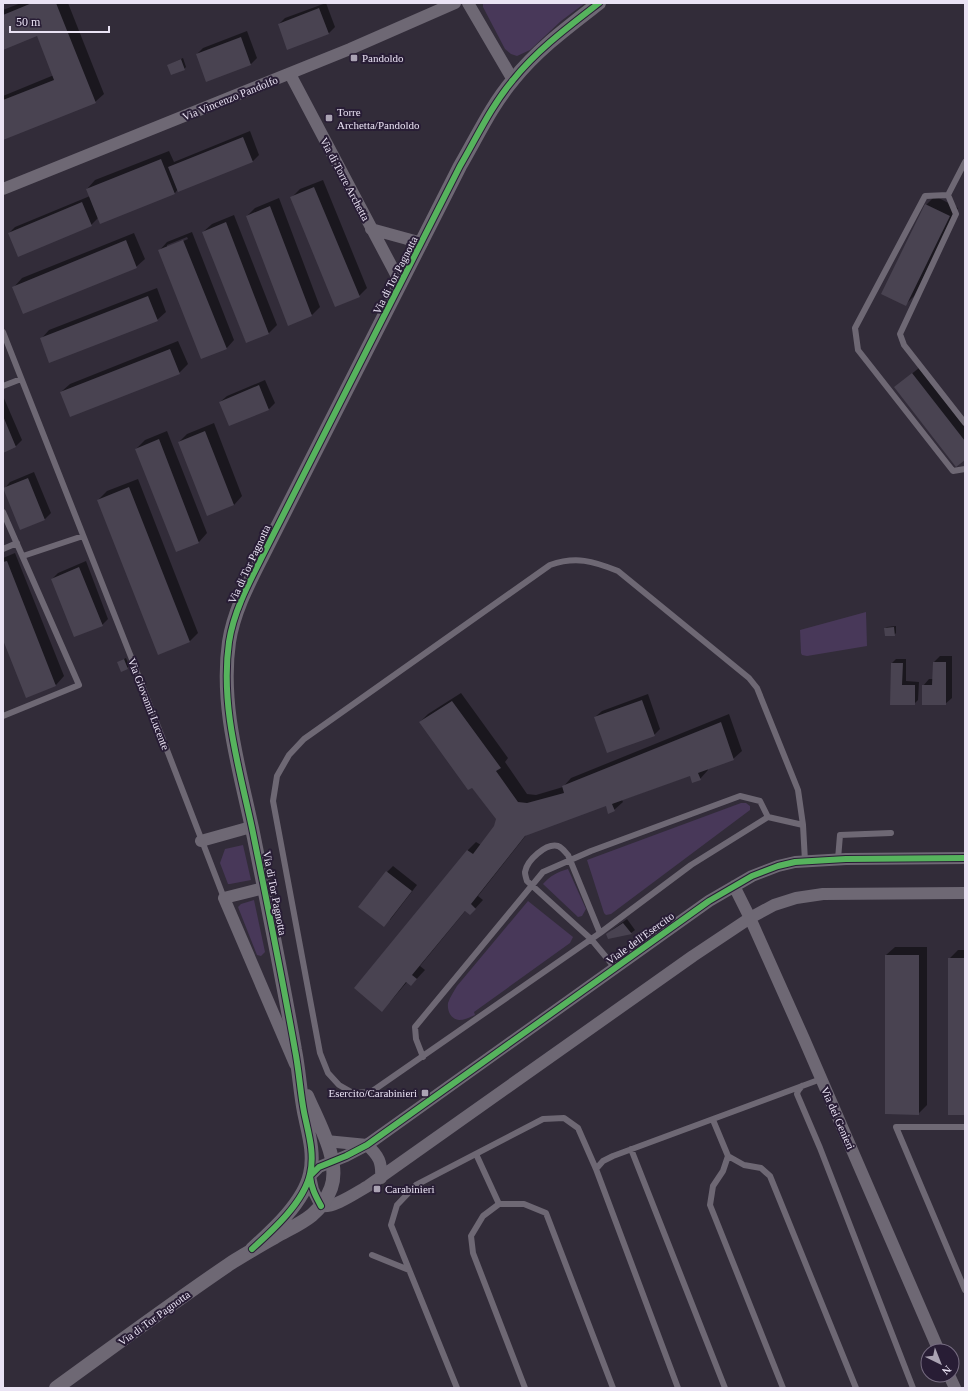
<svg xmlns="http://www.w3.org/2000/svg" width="968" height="1391" font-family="'Times New Roman',serif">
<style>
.green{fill:#483859}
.shadow{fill:#0007;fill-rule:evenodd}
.building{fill:#494351}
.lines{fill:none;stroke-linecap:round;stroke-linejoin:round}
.service{stroke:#6e6874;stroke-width:6}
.minor{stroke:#6e6874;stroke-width:12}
.tertiary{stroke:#6e6874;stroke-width:14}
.cycleway-casing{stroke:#281d35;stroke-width:8}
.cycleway{stroke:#56b35d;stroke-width:6}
.poi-dot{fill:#aaa3b3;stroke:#281d35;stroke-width:1.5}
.labels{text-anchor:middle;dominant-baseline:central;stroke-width:4;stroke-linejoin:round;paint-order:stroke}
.poi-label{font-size:11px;fill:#eae3f4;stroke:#281d35;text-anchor:start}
.street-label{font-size:11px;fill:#eae3f4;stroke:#281d35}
</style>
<rect width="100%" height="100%" fill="#322c39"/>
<!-- green -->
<path class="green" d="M 483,3 L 585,3 L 561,21 L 530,50 L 517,56 L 511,54 L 505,49 L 483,7 Z
M 866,612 L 867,646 L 807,656 L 802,655 L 801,653 L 800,630 Z
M 741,803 L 746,803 L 750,806 L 750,810 L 611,914 L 606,915 L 604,913 L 587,860 Z
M 243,845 L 251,880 L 230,884 L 228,884 L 220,863 L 225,849 Z
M 568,869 L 586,909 L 582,916 L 578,917 L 543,884 C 550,876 557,872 568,869 Z
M 254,900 L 265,952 L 261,956 L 257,955 L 238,907 L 241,904 Z
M 528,901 L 573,937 L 570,943 L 474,1012 L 475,1015 C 470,1017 465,1020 459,1020 C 451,1019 447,1011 448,1003 C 450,997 454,991 457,986 Z"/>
<!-- shadow -->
<path class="shadow" d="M 21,3 L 68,3 L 104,94 L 95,102 L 3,139 L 3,96 L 54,75 L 37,35 L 3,49 L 3,10 Z
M 326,3 L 335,27 L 329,33 L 279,24 L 285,18 Z
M 247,31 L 257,58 L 251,64 L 207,81 L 197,54 L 203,48 Z
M 183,58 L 186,67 L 184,69 L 168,65 Z
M 250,131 L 259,155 L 253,161 L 178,189 L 175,193 L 98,218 L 91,225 L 9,233 L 15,227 L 90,196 L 87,189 L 95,180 L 169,151 L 174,162 Z
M 323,180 L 367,288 L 359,296 L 291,198 L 300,189 Z
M 935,196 L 958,208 L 914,296 L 905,305 L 926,205 Z
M 279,198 L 320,307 L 312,315 L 247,216 L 255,208 Z
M 234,215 L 277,325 L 269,333 L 246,342 L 203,232 L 212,224 Z
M 192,232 L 234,340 L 226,349 L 159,251 L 167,242 ZM 187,237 L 188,239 L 167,248 L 167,245 Z
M 134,233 L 145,259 L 136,267 L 14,287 L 22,278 Z
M 157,288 L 166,312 L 157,320 L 41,339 L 49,330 Z
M 178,341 L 188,364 L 179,373 L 61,392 L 70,384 Z
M 919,368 L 965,427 L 965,458 L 895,387 Z
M 265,380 L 275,403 L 269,409 L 220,402 L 227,396 Z
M 3,396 L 22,440 L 16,446 L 3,452 Z
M 214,423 L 242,496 L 234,505 L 179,442 L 187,434 Z
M 167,431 L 207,533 L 199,542 L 176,551 L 136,449 L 145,440 Z
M 34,472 L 51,513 L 45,519 L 21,529 L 4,489 L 10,482 Z
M 138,479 L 198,633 L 190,641 L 159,654 L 98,500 L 107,491 Z
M 15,553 L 64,676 L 56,685 L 3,638 L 3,558 Z
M 86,561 L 108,619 L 102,625 L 52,579 L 58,573 Z
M 896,626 L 896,633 L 894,635 L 885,628 L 887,627 Z
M 940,656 L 952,656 L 952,698 L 945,704 L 923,686 L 929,679 L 934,679 L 934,662 Z
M 126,658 L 129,666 L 127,668 L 118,662 Z
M 896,659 L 906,659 L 906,681 L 919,682 L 918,700 L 914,704 L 891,704 L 892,663 Z
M 461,693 L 508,758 L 505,762 L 527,794 L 536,795 L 563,787 L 571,778 L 729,714 L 742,751 L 733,759 L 708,769 L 708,770 L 700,779 L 691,775 L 622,800 L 623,802 L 614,810 L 606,805 L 527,834 L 478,896 L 483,900 L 470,914 L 466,910 L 420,966 L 425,970 L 411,985 L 407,982 L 390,1002 L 355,988 L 468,850 L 476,842 L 481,845 L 495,827 L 497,819 L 420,722 L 428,714 Z
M 648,694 L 660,729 L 654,735 L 595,717 L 602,711 Z
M 393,866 L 417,885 L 390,920 L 387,872 Z
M 627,919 L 635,930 L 631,933 L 612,930 Z
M 895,947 L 927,947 L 927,1105 L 918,1114 L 886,955 Z
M 958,950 L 965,950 L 965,1114 L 949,959 Z"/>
<!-- building -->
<path class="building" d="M 32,3 L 56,3 L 96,103 L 3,140 L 3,100 L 54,80 L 37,36 L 3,50 L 3,15 Z
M 319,8 L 329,34 L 287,50 L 278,24 Z
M 241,37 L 251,65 L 206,82 L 196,54 Z
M 181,59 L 185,70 L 171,75 L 167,65 Z
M 243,137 L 253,162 L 178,192 L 168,167 Z
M 161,159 L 175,194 L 100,224 L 86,189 Z
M 314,187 L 360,297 L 335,307 L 290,197 Z
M 82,202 L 92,226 L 18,257 L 8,233 Z
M 925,204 L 950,216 L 906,306 L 881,294 Z
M 270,206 L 312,316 L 288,326 L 246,216 Z
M 226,222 L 269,334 L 246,343 L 202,232 Z
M 126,240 L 137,268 L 23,314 L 12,287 Z
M 183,240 L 227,349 L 201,359 L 158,250 Z
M 148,296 L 158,321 L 49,363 L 40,338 Z
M 170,349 L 180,374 L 70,417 L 60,392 Z
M 912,373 L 965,441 L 965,460 L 956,467 L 894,387 Z
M 259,385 L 269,410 L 229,426 L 219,402 Z
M 3,416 L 16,447 L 3,453 Z
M 205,431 L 234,505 L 207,516 L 178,442 Z
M 159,439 L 199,543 L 176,552 L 135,449 Z
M 28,478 L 45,520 L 20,530 L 3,488 Z
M 129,487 L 190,642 L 158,655 L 97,500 Z
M 7,561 L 56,686 L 26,698 L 3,640 L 3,562 Z
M 79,567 L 103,626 L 74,637 L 51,579 Z
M 894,627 L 895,636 L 885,636 L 884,628 Z
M 124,659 L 128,669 L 121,672 L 117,662 Z
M 933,662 L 946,662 L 946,705 L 922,705 L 922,685 L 932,685 Z
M 891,663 L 903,663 L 902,685 L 915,685 L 915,705 L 890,705 Z
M 642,700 L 655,736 L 607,753 L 594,717 Z
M 452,701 L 501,768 L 496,771 L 518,802 L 527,803 L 564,793 L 562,786 L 721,722 L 734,760 L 698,773 L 701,780 L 692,783 L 690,776 L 612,804 L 615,811 L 608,814 L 606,806 L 525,836 L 471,904 L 476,909 L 470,915 L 465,911 L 412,975 L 417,979 L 411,986 L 406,982 L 382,1012 L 354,988 L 467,850 L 473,854 L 494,826 L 496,819 L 472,788 L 468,790 L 419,722 Z
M 386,871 L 412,891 L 384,927 L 358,907 Z
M 623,923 L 632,934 L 608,939 L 606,934 Z
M 885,955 L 919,955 L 919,1115 L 885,1114 Z
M 948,958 L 965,958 L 965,1115 L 948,1115 Z"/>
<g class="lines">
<!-- service -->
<path class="service" d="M 965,162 L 948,195 L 956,214 L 900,334 L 904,345 L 965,423
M 948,195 L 925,196 L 855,328 L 858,350 L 953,471 L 965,469
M 3,332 L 135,667 L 224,898
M 3,386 L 21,379
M 3,512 L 79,685 L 3,716
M 3,549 L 17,543
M 23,556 L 83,536
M 803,825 L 768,817 L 691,865 L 600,933 L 371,1092 L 353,1093 L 339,1085 L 328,1073 L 320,1053 L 273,801 L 277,776 L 289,755 L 304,739 L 550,565 C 576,556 593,561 618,571 L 749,678 L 757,688 L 798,790 L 803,825 L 805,861
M 838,859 L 840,835 L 891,833
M 600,933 L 568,855 C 565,852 563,848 558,846 C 546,843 527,860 525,872 C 525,875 526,878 527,881 L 591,939 L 616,969
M 423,1057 L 416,1039 L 415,1027 L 543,872 L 591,851 L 740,796 L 760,801 L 768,817
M 802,1086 L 798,1091 L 797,1094 L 820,1148 L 913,1388
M 713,1120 L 728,1156 L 744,1165 L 761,1168 L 770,1176 L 856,1388
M 965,1127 L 896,1127 L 965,1290
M 631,1149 L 725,1388
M 476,1154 L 499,1204
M 728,1156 L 723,1171 L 713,1186 L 710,1205 L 783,1388
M 596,1169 L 603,1161 L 613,1156 L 821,1079
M 372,1255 L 409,1270
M 457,1388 L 391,1225 L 397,1205 L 416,1185 L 543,1119 L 564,1118 L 578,1128 L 596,1169 L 678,1388
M 525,1388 L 473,1253 L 471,1236 L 483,1216 L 499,1204 L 524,1204 L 546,1213 L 613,1388"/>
<!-- minor -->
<path class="minor" d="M 468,3 L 513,80
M 290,74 L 401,284
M 3,189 L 350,49 L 455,3
M 371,229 L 422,243
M 201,841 L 251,827
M 965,858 L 846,859 L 795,862 L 778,866 L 752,876 L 709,901 L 367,1145 L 346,1156 L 319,1167 L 310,1176 L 313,1190 L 321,1206 C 333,1209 357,1192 368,1186 L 693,956 L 750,918 L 774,905 L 796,898 L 823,894 L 965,893
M 734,886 L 750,918 L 804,1039 L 939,1351
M 264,888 L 224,898 L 295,1064
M 326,1141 L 367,1145
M 367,1145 C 379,1156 382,1162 381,1178
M 949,1375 L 955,1388"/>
<!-- tertiary -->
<path class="tertiary" d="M 252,1249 C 273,1230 304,1202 310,1174 C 315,1153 308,1132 304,1112 C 300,1091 299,1070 295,1050 C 282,976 267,902 252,828 C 239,767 220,705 229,642 C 234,609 251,579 266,549 L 460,166 C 477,137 491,106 513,80 C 537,50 568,27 599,3
M 56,1388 C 114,1346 172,1303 231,1263 C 246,1254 260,1245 275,1237 C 287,1230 301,1224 312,1215 C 320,1208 327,1199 331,1188 C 341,1161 318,1122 307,1096"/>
<!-- cycleway casing -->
<g class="cycleway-casing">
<path id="cycleway" d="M 321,1206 C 315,1195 311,1187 310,1176 L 319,1167 L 346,1156 L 367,1145 L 709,901 L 752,876 L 778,866 L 795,862 L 846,859 L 965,858
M 252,1249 C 273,1230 304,1202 310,1174 C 315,1153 308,1132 304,1112 C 300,1091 299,1070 295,1050 C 282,976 267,902 252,828 C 239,767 220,705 229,642 C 234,609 251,579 266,549 L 460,166 C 477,137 491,106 513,80 C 537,50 568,27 599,3"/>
</g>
<!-- cycleway -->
<use href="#cycleway" class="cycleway"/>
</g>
<!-- markers -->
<g class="poi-dot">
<rect x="350" y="54" width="8" height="8" rx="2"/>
<rect x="325" y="114" width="8" height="8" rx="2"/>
<rect x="421" y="1089" width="8" height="8" rx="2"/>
<rect x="373" y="1185" width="8" height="8" rx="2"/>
</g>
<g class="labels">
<!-- poi labels -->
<g class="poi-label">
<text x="362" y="58">Pandoldo</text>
<text x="337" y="112">Torre<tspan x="337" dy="13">Archetta/Pandoldo</tspan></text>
<text x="417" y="1093" text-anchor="end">Esercito/Carabinieri</text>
<text x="385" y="1189">Carabinieri</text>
</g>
<!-- street labels -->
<g class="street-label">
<text transform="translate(230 98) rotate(-22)">Via Vincenzo Pandolfo</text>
<text transform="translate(345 179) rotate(62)">Via di Torre Archetta</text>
<text transform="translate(395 275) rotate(-63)">Via di Tor Pagnotta</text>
<text transform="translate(249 564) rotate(-65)">Via di Tor Pagnotta</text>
<text transform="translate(149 704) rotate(69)">Via Giovanni Lucente</text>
<text transform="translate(275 893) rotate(79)">Via di Tor Pagnotta</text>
<text transform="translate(640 938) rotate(-36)">Viale dell'Esercito</text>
<text transform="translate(838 1118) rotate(66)">Via dei Genieri</text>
<text transform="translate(154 1318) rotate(-36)">Via di Tor Pagnotta</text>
</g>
</g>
<!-- border -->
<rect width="968" height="1391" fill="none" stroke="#eae3f4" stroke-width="8"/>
<!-- north arrow -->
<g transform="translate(940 1363) rotate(137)"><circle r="19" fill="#281d35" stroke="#766c81"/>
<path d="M0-3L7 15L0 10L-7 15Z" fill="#aaa3b3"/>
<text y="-6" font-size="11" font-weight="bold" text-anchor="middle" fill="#eae3f4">N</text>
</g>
<!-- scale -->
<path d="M10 26v6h99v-6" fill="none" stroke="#eae3f4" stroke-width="2"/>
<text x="16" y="26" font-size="12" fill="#eae3f4" stroke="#281d35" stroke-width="3" paint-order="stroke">50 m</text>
</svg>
